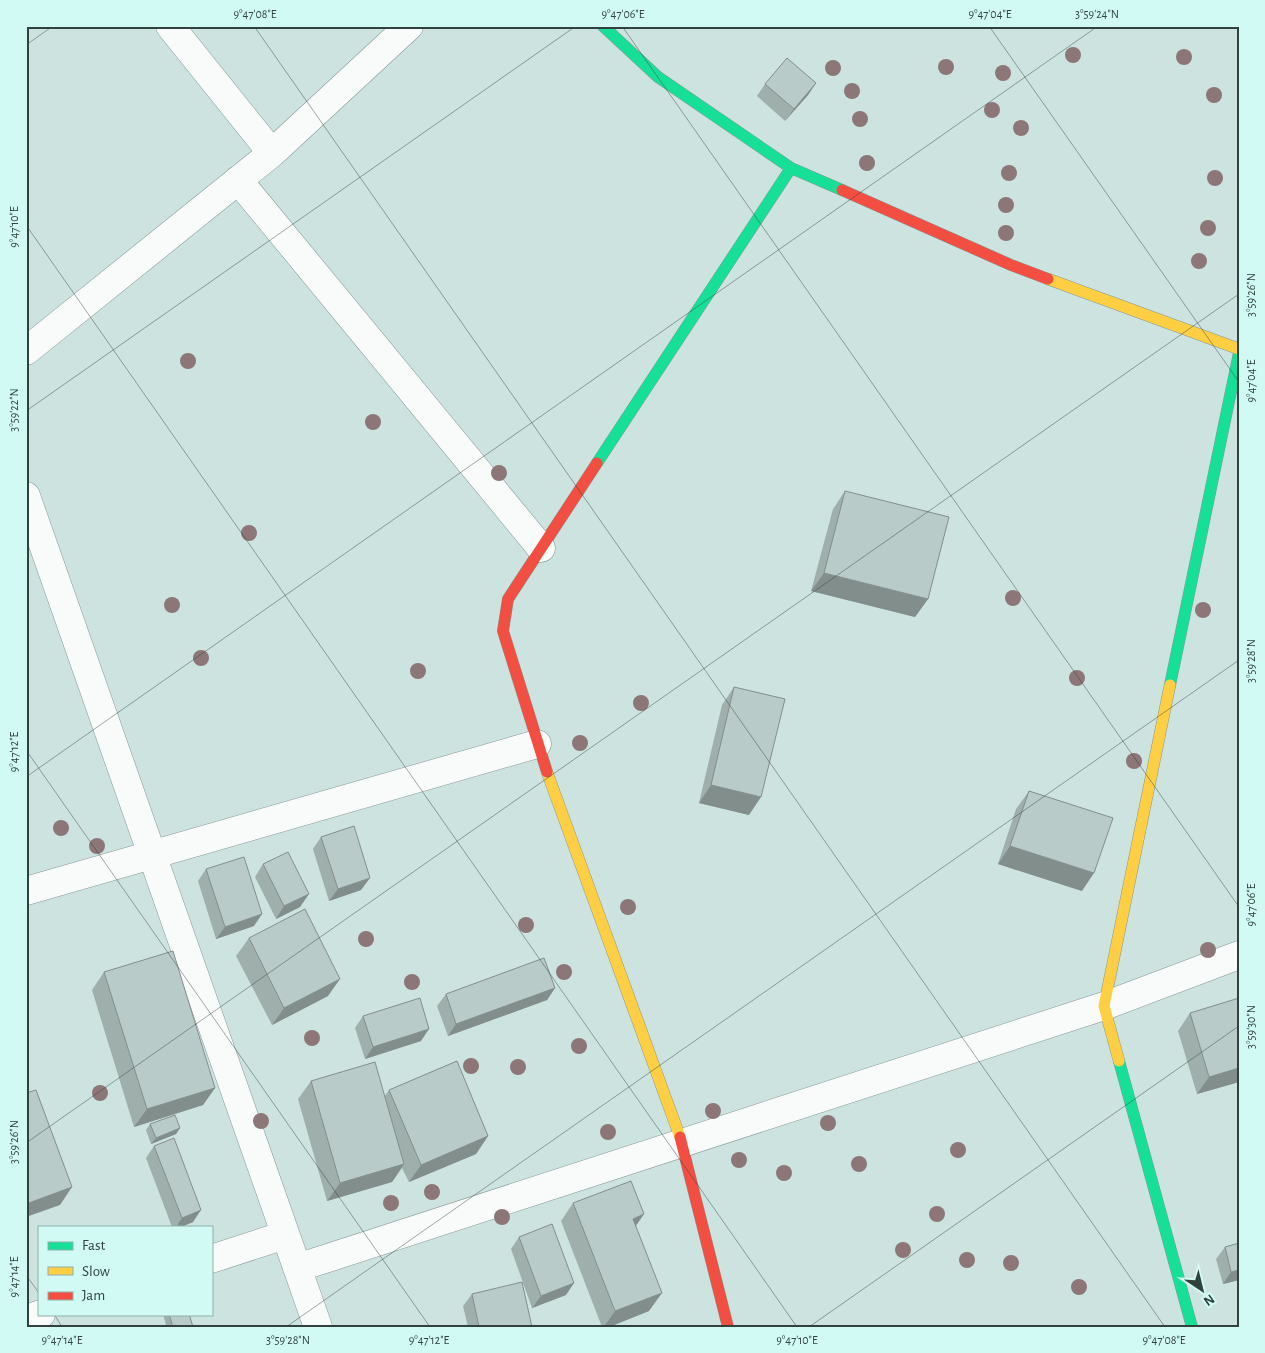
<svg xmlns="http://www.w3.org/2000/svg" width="1265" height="1353" font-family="'Alegreya Sans',sans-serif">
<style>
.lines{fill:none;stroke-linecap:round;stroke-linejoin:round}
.street-casing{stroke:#869895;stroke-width:29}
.fast-casing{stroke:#869895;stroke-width:12}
.slow-casing{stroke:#869895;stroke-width:12}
.jam-casing{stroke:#869895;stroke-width:12}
.street{stroke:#f8fbfa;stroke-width:28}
.fast{stroke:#16e098;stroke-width:11}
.slow{stroke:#ffcf43;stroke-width:11}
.jam{stroke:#f24e42;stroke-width:11}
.tree{fill:#8c7677}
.wall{fill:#9fafac}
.shaded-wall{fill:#828e8c}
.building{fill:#b9cbc8;stroke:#828e8c}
.ticks{fill:none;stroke:#30413e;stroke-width:1;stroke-opacity:0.45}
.neatline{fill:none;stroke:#30413e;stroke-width:2}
.ticks-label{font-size:12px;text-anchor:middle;fill:#30413e}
</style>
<rect width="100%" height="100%" fill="#cde3e0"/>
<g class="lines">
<!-- street casing -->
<g class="street-casing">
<path id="street" d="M 170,26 L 272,153
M 238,180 L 541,548
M 26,351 L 272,153 L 409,26
M 26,496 L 318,1327
M 26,891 L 537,744
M 211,1259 L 285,1235
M 297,1268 L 1104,1006 L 1239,955
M 26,1319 L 41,1314"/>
</g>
<!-- fast casing -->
<g class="fast-casing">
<path id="fast" d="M 603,26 L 658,77 L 791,168 L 842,190
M 597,463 L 791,168
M 1170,685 L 1239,353
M 1119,1061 L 1192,1327"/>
</g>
<!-- slow casing -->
<g class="slow-casing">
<path id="slow" d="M 1048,279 L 1239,349
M 547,772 L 680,1137
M 1119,1061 L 1104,1006 L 1170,685"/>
</g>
<!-- jam casing -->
<g class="jam-casing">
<path id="jam" d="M 842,190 L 1011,265 L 1048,279
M 547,772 L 503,631 L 508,599 L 597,463
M 680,1137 L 728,1327"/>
</g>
<!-- street -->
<use href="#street" class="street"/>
<!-- fast -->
<use href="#fast" class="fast"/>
<!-- slow -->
<use href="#slow" class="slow"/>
<!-- jam -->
<use href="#jam" class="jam"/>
</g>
<!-- trees -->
<g class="tree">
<circle cx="1073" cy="55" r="8"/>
<circle cx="1184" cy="57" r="8"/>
<circle cx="946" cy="67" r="8"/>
<circle cx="833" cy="68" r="8"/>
<circle cx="1003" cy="73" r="8"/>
<circle cx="852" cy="91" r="8"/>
<circle cx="1214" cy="95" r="8"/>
<circle cx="992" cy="110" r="8"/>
<circle cx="860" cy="119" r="8"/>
<circle cx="1021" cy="128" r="8"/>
<circle cx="867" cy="163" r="8"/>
<circle cx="1009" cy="173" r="8"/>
<circle cx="1215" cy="178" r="8"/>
<circle cx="1006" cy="205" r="8"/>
<circle cx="1208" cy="228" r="8"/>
<circle cx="1006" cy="233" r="8"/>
<circle cx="1199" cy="261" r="8"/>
<circle cx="188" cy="361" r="8"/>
<circle cx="373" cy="422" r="8"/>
<circle cx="499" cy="473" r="8"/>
<circle cx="249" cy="533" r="8"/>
<circle cx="1013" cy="598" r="8"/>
<circle cx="172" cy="605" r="8"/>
<circle cx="1203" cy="610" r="8"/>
<circle cx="201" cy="658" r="8"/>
<circle cx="418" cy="671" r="8"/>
<circle cx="1077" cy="678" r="8"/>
<circle cx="641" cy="703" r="8"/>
<circle cx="580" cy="743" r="8"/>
<circle cx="1134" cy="761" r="8"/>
<circle cx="61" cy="828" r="8"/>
<circle cx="97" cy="846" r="8"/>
<circle cx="628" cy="907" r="8"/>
<circle cx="526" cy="925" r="8"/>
<circle cx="366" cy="939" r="8"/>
<circle cx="1208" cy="950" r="8"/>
<circle cx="564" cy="972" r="8"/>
<circle cx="412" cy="982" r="8"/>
<circle cx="312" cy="1038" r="8"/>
<circle cx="579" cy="1046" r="8"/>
<circle cx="471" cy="1066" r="8"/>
<circle cx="518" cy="1067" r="8"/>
<circle cx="100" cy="1093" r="8"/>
<circle cx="713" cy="1111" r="8"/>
<circle cx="261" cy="1121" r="8"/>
<circle cx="828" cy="1123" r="8"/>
<circle cx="608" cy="1132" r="8"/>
<circle cx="958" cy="1150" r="8"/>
<circle cx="739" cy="1160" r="8"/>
<circle cx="859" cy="1164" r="8"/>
<circle cx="784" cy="1173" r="8"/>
<circle cx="432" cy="1192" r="8"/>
<circle cx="391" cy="1203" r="8"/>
<circle cx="937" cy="1214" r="8"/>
<circle cx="502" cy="1217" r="8"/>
<circle cx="903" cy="1250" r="8"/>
<circle cx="967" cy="1260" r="8"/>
<circle cx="1011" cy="1263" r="8"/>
<circle cx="1079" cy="1287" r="8"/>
</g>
<!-- wall -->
<path class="wall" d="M 816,83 L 808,95 L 785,121 L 757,96 L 765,84 Z
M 845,491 L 928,599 L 915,617 L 811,591 L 833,509 Z
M 734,687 L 749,815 L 699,803 L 722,705 Z
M 1029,791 L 1082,891 L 998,864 L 1016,809 Z
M 321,837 L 361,890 L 329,901 L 313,849 Z
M 263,864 L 300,907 L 276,919 L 255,877 Z
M 206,869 L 254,926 L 216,939 L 198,881 Z
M 249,938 L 328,996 L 272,1025 L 236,956 Z
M 104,972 L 215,1088 L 203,1105 L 134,1127 L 92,990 Z
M 555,988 L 547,1000 L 448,1036 L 437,1006 L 446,994 Z
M 1190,1013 L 1239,1082 L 1197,1094 L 1178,1031 Z
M 363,1016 L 421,1041 L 365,1059 L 355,1028 Z
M 311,1081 L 385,1096 L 389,1090 L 488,1136 L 476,1154 L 409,1182 L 402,1168 L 392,1182 L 327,1201 L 298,1099 Z
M 150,1124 L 180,1128 L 176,1134 L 151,1144 L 146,1130 Z
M 154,1146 L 193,1222 L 181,1227 L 172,1227 L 146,1158 Z
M 573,1203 L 644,1214 L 636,1226 L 649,1311 L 609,1327 L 602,1327 L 561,1221 Z
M 519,1237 L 566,1295 L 532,1308 L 511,1249 Z
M 1225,1247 L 1239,1280 L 1223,1284 L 1216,1259 Z
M 472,1294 L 532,1327 L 468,1327 L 463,1306 Z
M 163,1314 L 189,1314 L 193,1327 L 162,1327 L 166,1325 Z"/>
<!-- shaded-wall -->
<path class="shaded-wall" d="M 816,83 L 808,95 L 785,121 L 794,109 Z
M 824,573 L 928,599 L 915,617 L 811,591 Z
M 711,785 L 761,797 L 749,815 L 699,803 Z
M 1010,846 L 1094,873 L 1082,891 L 998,864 Z
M 370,878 L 361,890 L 329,901 L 338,889 Z
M 309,894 L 300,907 L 276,919 L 284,906 Z
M 262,914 L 254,926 L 216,939 L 225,927 Z
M 340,979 L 328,996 L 272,1025 L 284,1008 Z
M 555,988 L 547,1000 L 448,1036 L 456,1024 Z
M 429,1029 L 421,1041 L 365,1059 L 373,1047 Z
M 1239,1068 L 1239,1082 L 1197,1094 L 1209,1077 Z
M 215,1088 L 203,1105 L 134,1127 L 147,1109 Z
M 180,1128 L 176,1134 L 151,1144 L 156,1138 Z
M 488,1136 L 476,1154 L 409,1182 L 421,1165 Z
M 404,1164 L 392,1182 L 327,1201 L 340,1183 Z
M 72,1187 L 60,1205 L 26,1217 L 26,1204 Z
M 201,1210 L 193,1222 L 181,1227 L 176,1227 L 182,1218 Z
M 644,1214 L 631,1232 L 633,1219 Z
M 1239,1270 L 1239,1280 L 1223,1284 L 1231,1272 Z
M 574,1283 L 566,1295 L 532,1308 L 541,1296 Z
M 662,1293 L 649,1311 L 609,1327 L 604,1327 L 615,1311 Z"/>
<!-- building -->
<path class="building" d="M 787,58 L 816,83 L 794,109 L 765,84 Z
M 845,491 L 949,517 L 928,599 L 824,573 Z
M 734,687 L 785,699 L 761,797 L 711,785 Z
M 1029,791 L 1113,818 L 1094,873 L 1010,846 Z
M 354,826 L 370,878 L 338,889 L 321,837 Z
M 288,852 L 309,894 L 284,906 L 263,864 Z
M 244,857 L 262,914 L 225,927 L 206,869 Z
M 305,909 L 340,979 L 284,1008 L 249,938 Z
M 173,951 L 215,1088 L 147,1109 L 104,972 Z
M 544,958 L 555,988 L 456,1024 L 446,994 Z
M 420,998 L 429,1029 L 373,1047 L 363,1016 Z
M 1239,998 L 1239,1068 L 1209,1077 L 1190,1013 Z
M 457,1061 L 488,1136 L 421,1165 L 389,1090 Z
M 375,1062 L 404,1164 L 340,1183 L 311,1081 Z
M 36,1090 L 72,1187 L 26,1204 L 26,1093 Z
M 175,1115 L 180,1128 L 156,1138 L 150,1124 Z
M 174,1138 L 201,1210 L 182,1218 L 154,1146 Z
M 631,1181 L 644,1214 L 633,1219 L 662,1293 L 615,1311 L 573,1203 Z
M 552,1224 L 574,1283 L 541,1296 L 519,1237 Z
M 1239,1243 L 1239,1270 L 1231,1272 L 1225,1247 Z
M 522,1282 L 532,1327 L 479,1327 L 472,1294 Z
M 169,1314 L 189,1314 L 193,1327 L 173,1327 Z"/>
<!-- ticks -->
<path class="ticks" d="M 254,26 L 1165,1327M 622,26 L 1239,907M 989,26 L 1239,382M 26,45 L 53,26M 26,225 L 797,1327M 26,411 L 576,26M 26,750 L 430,1327M 26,777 L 1098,26M 26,1143 L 1239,294M 26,1275 L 39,1293M 54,1314 L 62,1327M 286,1327 L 1239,660M 809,1327 L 1239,1026"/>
<!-- border -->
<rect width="1265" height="1353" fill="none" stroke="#d0faf3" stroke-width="55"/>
<!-- legend -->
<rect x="38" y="1226" width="175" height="90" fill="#d0faf3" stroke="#90b0ab"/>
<rect x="48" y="1242" width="25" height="8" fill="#16e098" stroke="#90b0ab"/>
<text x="82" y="1250" font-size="15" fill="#30413e">Fast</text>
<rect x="48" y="1267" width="25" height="8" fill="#ffcf43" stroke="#90b0ab"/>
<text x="82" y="1276" font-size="15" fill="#30413e">Slow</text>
<rect x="48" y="1292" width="25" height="8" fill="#f24e42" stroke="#90b0ab"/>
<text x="82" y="1300" font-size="15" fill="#30413e">Jam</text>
<!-- north arrow -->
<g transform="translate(1202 1290) rotate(145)" stroke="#d0faf3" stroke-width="4" paint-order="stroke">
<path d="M0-4L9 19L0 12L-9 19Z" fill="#30413e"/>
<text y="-8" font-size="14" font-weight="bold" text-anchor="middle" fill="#30413e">N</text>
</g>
<rect x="28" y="28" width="1210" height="1298" class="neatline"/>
<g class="ticks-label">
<text x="255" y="18">9°47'08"E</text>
<text x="623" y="18">9°47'06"E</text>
<text x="990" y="18">9°47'04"E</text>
<text x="1097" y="18">3°59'24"N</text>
<text transform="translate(14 227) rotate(-90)" y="4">9°47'10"E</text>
<text transform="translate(1251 295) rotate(-90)" y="4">3°59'26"N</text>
<text transform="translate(1251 381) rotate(-90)" y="4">9°47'04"E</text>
<text transform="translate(14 410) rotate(-90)" y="4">3°59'22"N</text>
<text transform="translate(1251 661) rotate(-90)" y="4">3°59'28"N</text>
<text transform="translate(14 752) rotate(-90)" y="4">9°47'12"E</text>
<text transform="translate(1251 905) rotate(-90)" y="4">9°47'06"E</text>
<text transform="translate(1251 1027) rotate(-90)" y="4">3°59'30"N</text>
<text transform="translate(14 1142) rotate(-90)" y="4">3°59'26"N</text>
<text transform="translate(14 1277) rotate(-90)" y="4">9°47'14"E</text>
<text x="62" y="1344">9°47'14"E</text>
<text x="288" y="1344">3°59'28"N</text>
<text x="429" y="1344">9°47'12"E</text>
<text x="797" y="1344">9°47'10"E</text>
<text x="1164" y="1344">9°47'08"E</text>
</g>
</svg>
